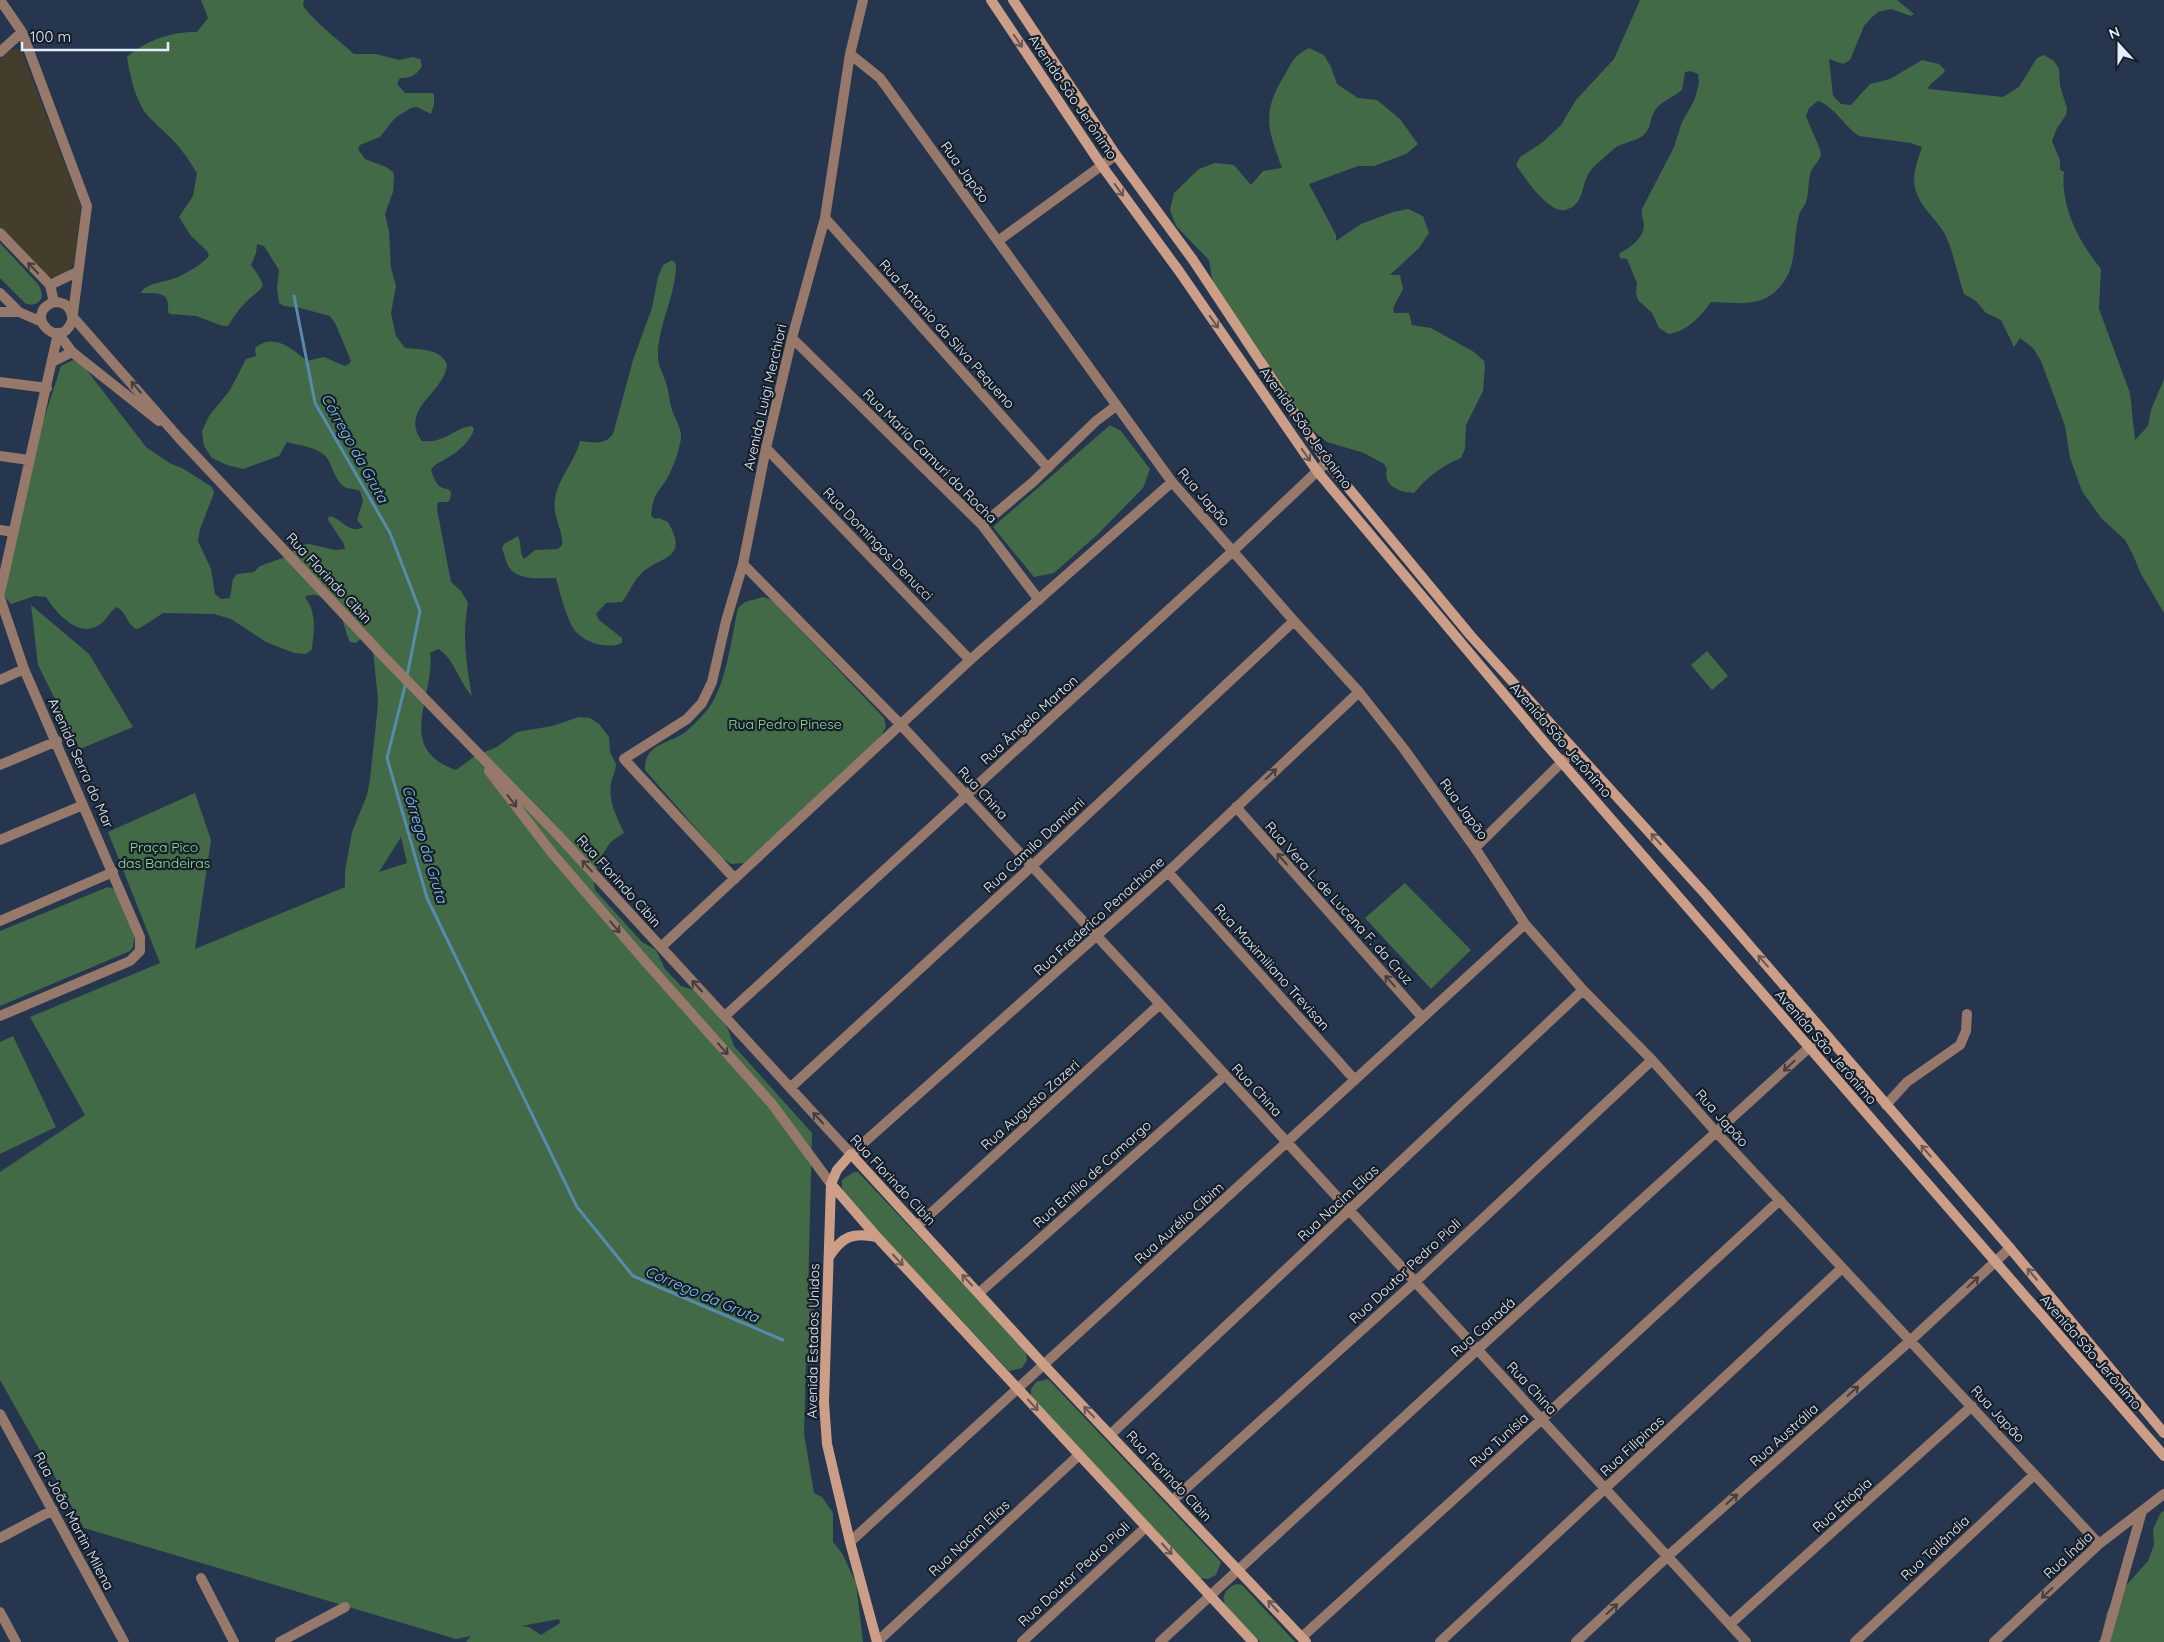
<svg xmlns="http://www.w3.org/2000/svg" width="2164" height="1642" font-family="Quicksand,sans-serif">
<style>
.education{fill:#443d2b}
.green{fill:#426a47;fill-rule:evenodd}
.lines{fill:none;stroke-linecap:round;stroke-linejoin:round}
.stream{stroke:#578bae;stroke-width:3}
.street{stroke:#96796a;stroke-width:10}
.secondary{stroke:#cc9e87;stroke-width:10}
.oneway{stroke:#685853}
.oneway2{stroke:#433e3f}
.labels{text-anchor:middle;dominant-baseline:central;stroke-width:4.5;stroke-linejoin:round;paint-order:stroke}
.street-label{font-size:14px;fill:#e3eefe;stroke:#161e28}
.park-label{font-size:14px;fill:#91e19b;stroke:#161e28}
.water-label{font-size:15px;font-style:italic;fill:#82c9fa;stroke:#161e28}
</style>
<rect width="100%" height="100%" fill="#26364e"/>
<!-- education -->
<path class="education" d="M 17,49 L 22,51 L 23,55 L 81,206 L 74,263 L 68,272 L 58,277 L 49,277 L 0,227 L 0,59 L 10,50 Z"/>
<!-- green -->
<path class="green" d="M 201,0 L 304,0 L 303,6 C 317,24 336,38 354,54 L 376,54 L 399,60 L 413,57 L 420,59 L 422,66 C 416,76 411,78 400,78 L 397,84 L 405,93 L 431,93 L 434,94 L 434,104 L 431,114 L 417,107 L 411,108 L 395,118 L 380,137 L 360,145 L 358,149 L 365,159 L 386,167 L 393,172 L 394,176 L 393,192 L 385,214 L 389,231 L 391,268 L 396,286 L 391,313 L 396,336 L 405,348 C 421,350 439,348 447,364 C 446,392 398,409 422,441 C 445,444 455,427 472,426 L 474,429 C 471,441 458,452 447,458 C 441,462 434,464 431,470 C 435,480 436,488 448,489 L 451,492 L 450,500 L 447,502 L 438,502 L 437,509 L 451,582 L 461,591 L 468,603 C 462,635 466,663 472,696 C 459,682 454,658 438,649 L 430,653 C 436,696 393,748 456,770 L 475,756 L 497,747 L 517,732 L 552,726 L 579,717 L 590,718 L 599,724 L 609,737 L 610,752 L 616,764 C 616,771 612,777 611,783 C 608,802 617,817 624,833 C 620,836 614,839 611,842 C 601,853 591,877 595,890 L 642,942 L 656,950 L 665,969 L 681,986 L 694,990 L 716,1011 L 728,1029 L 734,1046 L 812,1133 L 808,1293 L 811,1292 L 816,1325 L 814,1346 L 806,1365 L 804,1434 L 814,1493 L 822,1497 L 833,1513 L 833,1542 L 842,1553 L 856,1583 L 863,1642 L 466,1642 L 471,1636 L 456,1639 L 84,1528 L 0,1380 L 0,1172 L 85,1115 L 30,1017 L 160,963 L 108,832 L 195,793 L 211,840 L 195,949 L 345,887 L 345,871 L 352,832 L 367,795 L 370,779 L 377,714 L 378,699 L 373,651 L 364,636 L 356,643 L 350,642 C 341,623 345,606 321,597 C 315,594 311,594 305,597 C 317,614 314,629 312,649 L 306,654 L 294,653 L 266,642 L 231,619 L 214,614 L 163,613 L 140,628 L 136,629 C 126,623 127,613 117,607 C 110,611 108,617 103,622 C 81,642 57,614 46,597 L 35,596 L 11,604 L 4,596 L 39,434 L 61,366 L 73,360 L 82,364 L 146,447 L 171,464 L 182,468 L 212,487 L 214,493 L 200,529 L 198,541 L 211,569 L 215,594 L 221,599 L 230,598 L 233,579 L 237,574 L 254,572 L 260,566 L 288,556 L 299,545 L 309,544 L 335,550 L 345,549 L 344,544 L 328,520 L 329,516 C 342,518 349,535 363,527 L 357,520 L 363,501 L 360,491 C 354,488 347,490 342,485 C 335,478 333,469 329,461 C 322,447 300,446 287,442 L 279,456 L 243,469 L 227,465 L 212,458 L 204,446 L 202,431 L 209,416 L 230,390 L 246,359 L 256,356 L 255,348 C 273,332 293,349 307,361 L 324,357 L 345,366 L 349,364 L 351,361 L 336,325 L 330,316 L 300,308 L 284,306 L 279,303 L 277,288 L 279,270 L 264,246 L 257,244 L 256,253 L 251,265 C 270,291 263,285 245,303 C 239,309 233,318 228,326 L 223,326 L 196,316 L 170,314 L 168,312 C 170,290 158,294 141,293 C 146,282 169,282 180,276 C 190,271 201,265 209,256 L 207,251 L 191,236 L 179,217 L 193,196 L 197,173 C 192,166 188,158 182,151 C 173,138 160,129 150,118 C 136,104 130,76 127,57 C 145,41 172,31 197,32 L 208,18 ZM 401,837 L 407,863 L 379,872 ZM 559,1619 L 560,1623 L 541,1635 L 529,1627 L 521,1626 Z
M 1640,0 L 1897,0 L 1914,14 L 1911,16 L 1891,9 L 1878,12 L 1871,18 L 1864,26 L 1850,60 L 1843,64 L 1829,59 L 1833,96 L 1841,104 L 1851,105 L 1870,84 L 1890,79 L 1922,60 L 1939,64 L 1945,70 C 1942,78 1932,80 1928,88 L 1929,89 L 2003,97 L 2019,87 L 2037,58 L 2044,55 L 2054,61 L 2059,69 L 2060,86 L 2067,108 L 2066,115 L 2057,128 L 2052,141 L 2060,160 L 2060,170 L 2064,172 C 2060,207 2080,243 2101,269 L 2099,309 L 2130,393 L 2135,440 L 2148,426 L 2151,410 L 2164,379 L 2164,613 L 2141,574 L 2133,555 L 2125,540 L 2101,518 L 2082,491 L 2070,458 L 2065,426 L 2041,361 L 2033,348 L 2020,338 L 2014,347 L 2001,320 L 1986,313 L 1976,301 L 1964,294 C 1957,274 1954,253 1945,234 C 1940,226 1934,219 1928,212 C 1908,187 1913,174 1922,147 L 1911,143 L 1859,136 C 1844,126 1835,107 1818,101 L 1809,108 L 1806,116 C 1808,123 1822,150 1821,155 C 1819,161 1814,166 1811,171 C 1808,181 1809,192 1806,202 C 1805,206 1800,210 1799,215 C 1791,246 1800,273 1771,295 C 1754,307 1730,302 1711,302 C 1701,316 1688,331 1669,334 L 1659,328 L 1652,313 L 1638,300 L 1636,293 L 1637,283 L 1627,259 L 1620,258 L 1619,254 C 1629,248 1644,239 1644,224 C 1643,218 1641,215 1642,209 L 1674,147 L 1682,122 L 1694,101 L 1699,83 L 1698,74 L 1691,71 L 1685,72 L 1682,90 C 1673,98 1659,101 1653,114 C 1649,124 1651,130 1641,137 C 1634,141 1624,143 1616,147 C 1615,148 1592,168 1591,170 C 1580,183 1586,205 1565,210 C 1549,214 1524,177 1516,165 L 1520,157 L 1543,142 L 1561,125 L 1576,100 L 1614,59 Z
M 1309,48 L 1324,55 L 1331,67 L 1337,84 L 1358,98 L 1377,100 L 1400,119 L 1418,144 L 1406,154 L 1374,166 L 1358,166 L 1309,184 L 1336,235 L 1336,241 L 1361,224 L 1393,212 L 1408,209 L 1423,216 L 1429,233 L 1419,248 L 1390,275 L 1400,275 L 1403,289 L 1393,308 L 1394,313 L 1409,313 L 1412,325 L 1431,328 L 1474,352 L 1484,361 L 1485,366 L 1483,391 L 1466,425 L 1465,449 L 1461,458 C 1440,467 1430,475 1414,493 C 1401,493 1382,486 1387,469 L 1384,464 L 1364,453 L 1327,442 L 1304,423 L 1268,371 L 1263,355 L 1244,338 L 1217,291 L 1212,278 L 1209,260 L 1176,226 L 1170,210 L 1174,193 L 1199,169 L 1215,163 L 1234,165 L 1251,185 L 1263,171 L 1282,168 C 1268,129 1261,114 1284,76 C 1294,60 1291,58 1309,48 Z
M 0,243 L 38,284 C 46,296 41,307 26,304 L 0,278 Z
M 672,260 L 676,264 C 676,297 657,325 658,358 C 658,366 664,375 666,383 C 669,392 669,401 672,410 C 675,419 682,428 681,439 C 679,448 676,460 672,468 C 664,490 653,488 651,516 L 655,519 L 659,518 L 668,522 C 691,562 657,555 639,576 C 632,583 629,594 622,602 L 606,603 L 596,614 L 599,620 L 622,638 L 622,643 C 609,649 588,644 577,633 C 568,625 559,590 556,578 C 542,578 517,581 509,567 C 506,562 504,554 502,548 L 504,544 L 518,536 C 522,544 519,553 524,559 L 535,550 L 558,549 L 562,545 C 564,532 552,517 555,499 C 558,478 575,462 580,441 C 594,442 604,446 613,434 L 633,360 L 652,308 L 658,277 L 663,265 Z
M 1110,425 L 1121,431 L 1150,469 L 1143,488 L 1098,534 L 1054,573 L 1034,577 L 993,527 Z
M 763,597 L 772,600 L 884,718 L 886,726 L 881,737 L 744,863 L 731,864 L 721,857 L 645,770 C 644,744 668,744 684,733 C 691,728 698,720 704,714 C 726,691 731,639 738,608 L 745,602 Z
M 31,605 L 89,654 L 133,727 L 80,749 L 38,665 Z
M 1707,651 L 1728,676 L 1712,690 L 1691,665 Z
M 1405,883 L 1471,950 L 1431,989 L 1365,918 Z
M 108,887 L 115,889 L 135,936 L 133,947 L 130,951 L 0,1006 L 0,931 Z
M 13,1036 L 56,1127 L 0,1154 L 0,1042 Z
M 854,1172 L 858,1172 L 1026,1351 L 1027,1360 L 1022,1368 L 1009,1371 L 842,1193 L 842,1180 Z
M 1048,1379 L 1221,1562 L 1216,1575 L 1208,1579 L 1198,1578 L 1031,1398 L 1031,1389 L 1036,1382 Z
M 2164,1511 L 2164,1642 L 2098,1642 L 2101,1638 L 2107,1612 L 2113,1600 L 2148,1561 L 2154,1545 L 2153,1529 L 2161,1512 Z
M 1237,1584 L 1242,1585 L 1295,1642 L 1260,1642 C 1252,1633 1230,1614 1225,1605 C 1220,1595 1229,1586 1237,1584 Z"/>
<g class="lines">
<!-- stream -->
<path class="stream" d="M 294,296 L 315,403 L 390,533 L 420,611 L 407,676
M 406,682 L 387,758 L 427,898 L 577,1207 L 633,1276 L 783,1340"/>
<!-- street -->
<path class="street" d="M 0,0 L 22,32 L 87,206 L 72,321 C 60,353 21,314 54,302
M 0,52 L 22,32
M 850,54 L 880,78 L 1172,482 L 1294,621 L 1359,692 L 1404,749 L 1475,848 L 1525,924 L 1583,990 L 1652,1060 L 1717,1133 L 2099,1544
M 825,218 L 1048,468
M 0,233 L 50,285 L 54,302 C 64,302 70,306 72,316 L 179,438 L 383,656 L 558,835 L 851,1154 L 1168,872 L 1359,692
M 998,241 L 1116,155
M 50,285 L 77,272
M 0,293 L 19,312 L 42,322
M 0,312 L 19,312
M 58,333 L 72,352 L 159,421
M 792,338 L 982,525 L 1039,600
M 52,362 L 72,352
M 0,382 L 47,388
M 766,448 L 970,660
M 0,456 L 29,460
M 982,525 L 1033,482 L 1096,421 L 1116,406
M 0,530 L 13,532
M 743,564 L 901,725 L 1160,1004 L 1746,1642
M 0,593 L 58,333
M 0,598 L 24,669 L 140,937 L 140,951 L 130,961 L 0,1016
M 0,680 L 24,669
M 0,765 L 57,741
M 489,771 L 552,853 L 644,960 L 772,1104 L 831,1184
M 1236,807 L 1422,1017
M 0,840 L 83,805
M 1475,848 L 1562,762 L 1575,751
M 1168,872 L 1355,1080
M 735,879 L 624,759 L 687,719 L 702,703 L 712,682 L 726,621 L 743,564 L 766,448 L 792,338 L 825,218 L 850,54 L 863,0
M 0,921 L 113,872
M 661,947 L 970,660 L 1172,482
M 725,1016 L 1233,551 L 1327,462
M 790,1088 L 1032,866 L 1294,621
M 1886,1105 L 1907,1082 L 1960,1045 L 1966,1031 L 1967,1014
M 917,1226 L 1160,1004
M 979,1293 L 1224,1076
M 0,1414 L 124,1642
M 1111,1434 L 1583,990
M 1173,1500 L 1415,1282 L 1652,1060
M 0,1538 L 53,1510
M 850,1542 L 1525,924
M 201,1578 L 234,1642
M 0,1612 L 16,1642
M 1730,1624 L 1972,1406
M 1302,1637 L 1542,1419 L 1780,1200
M 280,1642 L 345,1607
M 877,1642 L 1079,1455
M 1022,1642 L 1146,1527
M 1160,1642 L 1478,1349 L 1825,1033
M 1440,1642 L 1842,1268
M 1576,1642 L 1668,1556 L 1911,1340 L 2010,1248
M 1855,1642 L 2034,1475
M 1994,1642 L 2099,1544 L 2164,1494
M 2105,1642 L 2142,1511"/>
<!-- secondary -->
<path class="secondary" d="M 991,0 L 1102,166 L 1179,271 L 1317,471 L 1545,743 L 2164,1456
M 1013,0 L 1116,155 L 1193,260 L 1327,462 L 1471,636 L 1706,895 L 2010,1248 L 2164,1433
M 831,1184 L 877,1237 L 1253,1642
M 829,1257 C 842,1236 853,1232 877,1237
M 877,1642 L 850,1542 L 827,1444 L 824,1402 L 831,1184 L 837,1170 L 851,1154 L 1043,1364 L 1306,1642"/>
</g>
<!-- one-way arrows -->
<defs><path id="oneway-shaft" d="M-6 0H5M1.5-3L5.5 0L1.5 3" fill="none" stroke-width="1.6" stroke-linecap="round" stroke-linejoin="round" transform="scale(1.25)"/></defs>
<g class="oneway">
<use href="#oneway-shaft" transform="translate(1018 41) rotate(56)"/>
<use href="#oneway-shaft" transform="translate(1119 190) rotate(54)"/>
<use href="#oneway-shaft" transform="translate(1214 322) rotate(55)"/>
<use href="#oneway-shaft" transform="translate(1306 455) rotate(55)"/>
<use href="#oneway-shaft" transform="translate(1656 839) rotate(-132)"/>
<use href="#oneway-shaft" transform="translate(1763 961) rotate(-131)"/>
<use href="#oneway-shaft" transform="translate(1926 1151) rotate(-131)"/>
<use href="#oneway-shaft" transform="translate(898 1260) rotate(47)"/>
<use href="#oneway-shaft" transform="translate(2032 1274) rotate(-130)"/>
<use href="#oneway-shaft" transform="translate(967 1280) rotate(-133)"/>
<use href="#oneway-shaft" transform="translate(1033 1405) rotate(47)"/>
<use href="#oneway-shaft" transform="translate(1089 1412) rotate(-134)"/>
<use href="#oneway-shaft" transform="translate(1167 1549) rotate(47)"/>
<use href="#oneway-shaft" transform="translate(1273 1606) rotate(-133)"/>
</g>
<g class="oneway2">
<use href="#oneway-shaft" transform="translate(33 268) rotate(-134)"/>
<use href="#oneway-shaft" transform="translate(136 387) rotate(-130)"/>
<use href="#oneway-shaft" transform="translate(1271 774) rotate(-43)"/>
<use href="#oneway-shaft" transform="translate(512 801) rotate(53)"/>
<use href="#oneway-shaft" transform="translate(1282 859) rotate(-132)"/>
<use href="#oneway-shaft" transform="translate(587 866) rotate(-132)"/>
<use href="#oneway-shaft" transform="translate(615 927) rotate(49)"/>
<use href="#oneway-shaft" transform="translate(1390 981) rotate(-132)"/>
<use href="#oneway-shaft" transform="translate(697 986) rotate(-133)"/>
<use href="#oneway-shaft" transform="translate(723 1049) rotate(48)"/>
<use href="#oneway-shaft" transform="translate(1789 1066) rotate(137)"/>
<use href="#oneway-shaft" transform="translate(818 1118) rotate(-133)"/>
<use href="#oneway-shaft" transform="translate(1973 1282) rotate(-43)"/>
<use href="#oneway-shaft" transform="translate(1853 1391) rotate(-42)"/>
<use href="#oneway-shaft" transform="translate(1732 1499) rotate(-42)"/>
<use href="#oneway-shaft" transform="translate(2047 1593) rotate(137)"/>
<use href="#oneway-shaft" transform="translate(1612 1609) rotate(-43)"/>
</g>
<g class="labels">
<!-- street labels -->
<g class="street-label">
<text transform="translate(1073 97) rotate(56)">Avenida São Jerônimo</text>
<text transform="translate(965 172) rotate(54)">Rua Japão</text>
<text transform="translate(947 334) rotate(48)">Rua Antonio da Silva Pequeno</text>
<text transform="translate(765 397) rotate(-77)">Avenida Luigi Merchiori</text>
<text transform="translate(1306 428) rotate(54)">Avenida São Jerônimo</text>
<text transform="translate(930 456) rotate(45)">Rua Maria Camuri da Rocha</text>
<text transform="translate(1204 497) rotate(49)">Rua Japão</text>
<text transform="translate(878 544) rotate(46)">Rua Domingos Denucci</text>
<text transform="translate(329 578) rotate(47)">Rua Florindo Cibin</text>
<text transform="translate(1029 720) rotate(-42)">Rua Ângelo Marton</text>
<text transform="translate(1561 740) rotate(49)">Avenida São Jerônimo</text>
<text transform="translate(81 763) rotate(66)">Avenida Serra do Mar</text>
<text transform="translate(983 793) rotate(47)">Rua China</text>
<text transform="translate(1464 809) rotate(54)">Rua Japão</text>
<text transform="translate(1034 845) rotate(-43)">Rua Camilo Damiani</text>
<text transform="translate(619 881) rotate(48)">Rua Florindo Cibin</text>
<text transform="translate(1339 903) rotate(48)">Rua Vera L. de Lucena F. da Cruz</text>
<text transform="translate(1099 916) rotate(-42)">Rua Frederico Penachione</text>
<text transform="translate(1272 967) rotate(48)">Rua Maximiliano Trevisan</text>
<text transform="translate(1826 1047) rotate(49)">Avenida São Jerônimo</text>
<text transform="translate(1257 1090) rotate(47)">Rua China</text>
<text transform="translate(1030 1105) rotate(-42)">Rua Augusto Zazeri</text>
<text transform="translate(1722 1118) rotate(48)">Rua Japão</text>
<text transform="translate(1092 1174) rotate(-42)">Rua Emílio de Camargo</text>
<text transform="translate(893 1180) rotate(47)">Rua Florindo Cibin</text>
<text transform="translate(1338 1203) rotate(-43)">Rua Nacim Elias</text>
<text transform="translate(1179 1223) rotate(-42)">Rua Aurélio Cibim</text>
<text transform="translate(1405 1271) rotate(-43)">Rua Doutor Pedro Pioli</text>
<text transform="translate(1483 1327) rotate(-42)">Rua Canadá</text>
<text transform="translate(813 1341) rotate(-89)">Avenida Estados Unidos</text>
<text transform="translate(2091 1352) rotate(49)">Avenida São Jerônimo</text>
<text transform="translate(1532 1388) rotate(47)">Rua China</text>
<text transform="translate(1998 1414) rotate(47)">Rua Japão</text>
<text transform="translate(1784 1435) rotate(-42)">Rua Austrália</text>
<text transform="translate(1499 1440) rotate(-42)">Rua Tunísia</text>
<text transform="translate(1632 1446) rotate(-43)">Rua Filipinas</text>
<text transform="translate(1169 1476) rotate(47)">Rua Florindo Cibin</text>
<text transform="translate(1842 1505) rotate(-42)">Rua Etiópia</text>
<text transform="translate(74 1521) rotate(62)">Rua João Martin Milena</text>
<text transform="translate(969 1538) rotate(-43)">Rua Nacim Elias</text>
<text transform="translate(1935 1548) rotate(-43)">Rua Tailândia</text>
<text transform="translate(2068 1555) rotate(-43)">Rua Índia</text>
<text transform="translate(1074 1574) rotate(-43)">Rua Doutor Pedro Pioli</text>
</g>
<!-- park labels -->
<g class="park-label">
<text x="785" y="724">Rua Pedro Pinese</text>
<text x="164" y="847">Praça Pico<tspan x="164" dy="16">das Bandeiras</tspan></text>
</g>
<!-- water labels -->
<g class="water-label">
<text transform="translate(355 448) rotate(61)">Córrego da Gruta</text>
<text transform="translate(425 844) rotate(73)">Córrego da Gruta</text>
<text transform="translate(702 1294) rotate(23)">Córrego da Gruta</text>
</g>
</g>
<!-- north arrow -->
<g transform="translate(2119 45) rotate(339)" stroke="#161e28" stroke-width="4" paint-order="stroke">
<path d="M0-4L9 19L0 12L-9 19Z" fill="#e3eefe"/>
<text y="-8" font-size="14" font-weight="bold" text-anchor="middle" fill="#e3eefe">N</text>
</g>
<!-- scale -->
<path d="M22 42v8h146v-8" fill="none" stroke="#e3eefe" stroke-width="2.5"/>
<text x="30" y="42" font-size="15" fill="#e3eefe" stroke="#161e28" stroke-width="4" paint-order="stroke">100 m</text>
</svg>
